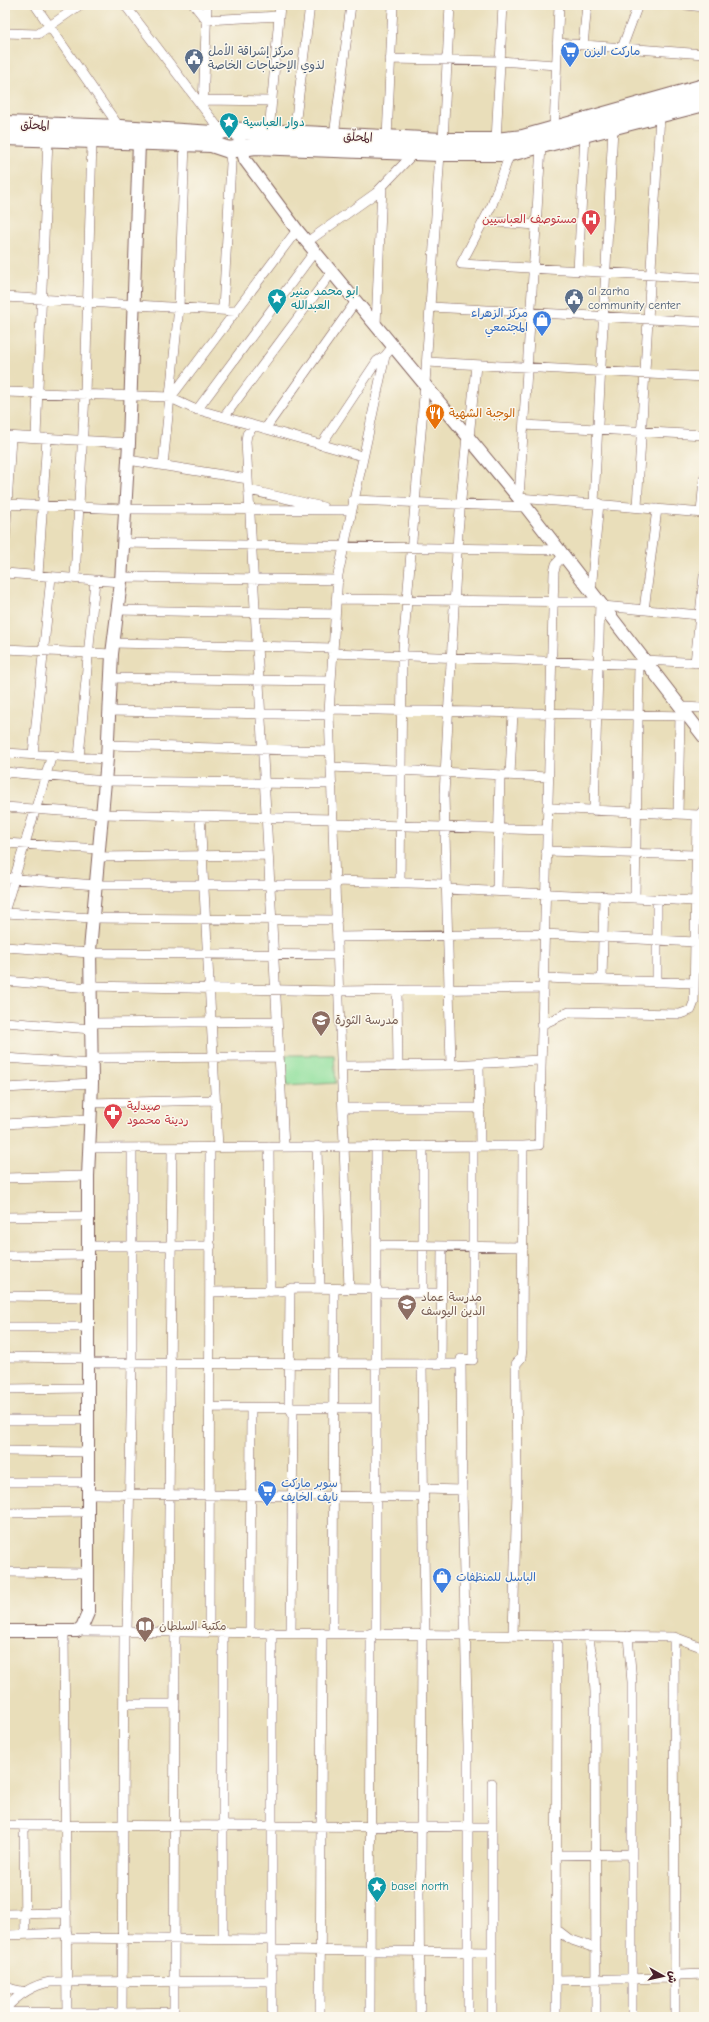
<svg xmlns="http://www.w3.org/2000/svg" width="709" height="2022" font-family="'Comic Neue','Playpen Sans Arabic',sans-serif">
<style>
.green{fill:#92e09e;stroke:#6e8064}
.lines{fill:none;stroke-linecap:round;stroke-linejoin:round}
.street-casing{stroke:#82625d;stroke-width:10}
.secondary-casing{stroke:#82625d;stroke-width:14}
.highway-casing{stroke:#82625d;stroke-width:18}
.street{stroke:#fff;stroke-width:9}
.secondary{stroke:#fff;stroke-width:12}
.highway{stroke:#fff;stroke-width:16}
.labels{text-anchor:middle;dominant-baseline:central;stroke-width:3;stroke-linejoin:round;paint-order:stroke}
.service-label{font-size:12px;fill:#4e5e75;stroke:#fbf7ec;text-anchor:start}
.shop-label{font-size:12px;fill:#366cbe;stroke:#fbf7ec;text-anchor:start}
.culture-label{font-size:12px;fill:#0d838f;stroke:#fbf7ec;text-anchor:start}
.street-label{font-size:12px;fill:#4a1f2b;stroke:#fbf7ec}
.health-label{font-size:12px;fill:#be3a42;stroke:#fbf7ec;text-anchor:end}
.food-label{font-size:12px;fill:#c56008;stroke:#fbf7ec;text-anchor:start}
.education-label{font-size:12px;fill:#785e54;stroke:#fbf7ec;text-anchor:start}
</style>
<rect width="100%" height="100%" fill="#fbf7ec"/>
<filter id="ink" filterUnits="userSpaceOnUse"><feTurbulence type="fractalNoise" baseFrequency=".025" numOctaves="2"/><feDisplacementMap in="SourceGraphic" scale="8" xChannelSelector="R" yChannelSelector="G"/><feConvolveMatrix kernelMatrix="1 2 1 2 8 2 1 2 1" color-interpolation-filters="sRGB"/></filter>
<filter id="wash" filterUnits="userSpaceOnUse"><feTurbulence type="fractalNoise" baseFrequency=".012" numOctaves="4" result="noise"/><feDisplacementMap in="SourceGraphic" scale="16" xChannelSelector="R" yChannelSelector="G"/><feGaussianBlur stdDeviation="0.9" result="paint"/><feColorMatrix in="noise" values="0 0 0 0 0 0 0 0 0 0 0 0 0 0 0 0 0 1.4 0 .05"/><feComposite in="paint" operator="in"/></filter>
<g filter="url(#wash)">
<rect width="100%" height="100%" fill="#e9deba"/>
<!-- green -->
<path class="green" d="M 285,1055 L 334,1055 L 336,1083 L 287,1086 Z"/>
</g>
<g filter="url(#ink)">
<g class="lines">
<!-- street casing -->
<g class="street-casing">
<path id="street" d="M 35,5 L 120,128
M 125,5 L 217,126 L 219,136
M 194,5 L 206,20 L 279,16
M 686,5 L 704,7
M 5,33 L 38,34 L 80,5
M 557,43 L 704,54
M 583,45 L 587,5
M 622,48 L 638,5
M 390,59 L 500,61 L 556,65
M 203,100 L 272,101
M 203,106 L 207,5
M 554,129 L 559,5
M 269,133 L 280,5
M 294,134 L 310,5
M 334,136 L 351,5
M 387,138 L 393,5
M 443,141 L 450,5
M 496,141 L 503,5
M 541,147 L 519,498 L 704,513
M 510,153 L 492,205 L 461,264 L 704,278
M 484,221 L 536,225
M 307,242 L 376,193 L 415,152
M 578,271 L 585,135
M 5,297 L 235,311
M 431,307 L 704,322
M 223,310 L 231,163 L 229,150
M 376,325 L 382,187
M 427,362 L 704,377
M 5,392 L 171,397 L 297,230
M 171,397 L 177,401 L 192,408 L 362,456
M 197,410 L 315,251
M 224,417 L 332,272
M 524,425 L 704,435
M 254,426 L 247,434 L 246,441 L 284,1147
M 265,429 L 356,301
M 5,436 L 129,443
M 36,437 L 48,139
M 469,438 L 476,365
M 321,445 L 377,361 L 385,356
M 128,460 L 248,479
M 163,465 L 179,307 L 185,143
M 249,490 L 323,507
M 353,500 L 526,507
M 594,503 L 613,128
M 5,504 L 125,509 L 351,510
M 637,507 L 660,115
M 701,513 L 704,479
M 5,541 L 11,436
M 123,543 L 561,550
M 5,573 L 121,582
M 38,575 L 47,438
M 121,577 L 338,580
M 75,578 L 85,394 L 92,140
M 591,591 L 599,503
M 336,599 L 600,602 L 594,811
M 603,606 L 699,615
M 117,610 L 335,614
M 644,610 L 657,509
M 114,643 L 333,648
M 5,649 L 112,654
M 332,653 L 648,665
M 644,660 L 704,663
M 695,663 L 704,576
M 111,678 L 331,681
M 681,707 L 704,708
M 329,709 L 688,716
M 109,711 L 329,715
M 108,745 L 330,751
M 5,753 L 107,759
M 33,754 L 51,577
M 79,757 L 95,580
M 331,767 L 548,777
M 5,772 L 105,781 L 332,784
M 510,775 L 513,712
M 5,807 L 102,814 L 333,819
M 547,808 L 699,815
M 678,814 L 680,716
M 200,816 L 218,1147
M 333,824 L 547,830
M 5,843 L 99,849
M 546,851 L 696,855
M 98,857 L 268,855
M 5,878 L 96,885 L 336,885
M 335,881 L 445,884
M 400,883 L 402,661 L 425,384 L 440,153
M 446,889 L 695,901
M 497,890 L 500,775
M 635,897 L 639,664
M 5,909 L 52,755
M 5,913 L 93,918 L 337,920
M 338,937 L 544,934 L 695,942
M 5,947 L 90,953 L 338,955
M 543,978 L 694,983
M 602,980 L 604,896
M 5,981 L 90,988
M 657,982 L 657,899
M 90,986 L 340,991 L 542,988
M 397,990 L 398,1066
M 5,1022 L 91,1029
M 91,1023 L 277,1021
M 541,1025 L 569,1012 L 680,1014 L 691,1010 L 694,1002 L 697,818 L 704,809
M 5,1058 L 91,1064
M 91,1058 L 279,1057
M 479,1064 L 480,1146
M 451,1065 L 444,795 L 458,532 L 467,436
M 343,1066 L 451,1065 L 540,1060
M 5,1088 L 92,1083
M 90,1103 L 215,1100
M 344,1108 L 480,1108
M 5,1124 L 89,1119
M 317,1146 L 320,1288
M 269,1147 L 270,1292
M 89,1148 L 523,1146
M 5,1178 L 88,1176
M 5,1217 L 88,1216
M 376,1245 L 523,1247
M 88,1246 L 211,1246
M 5,1256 L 88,1255
M 290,1289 L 289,1407 L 293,1414 L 291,1633
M 349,1289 L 329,712 L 338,575 L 385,356 L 393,346
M 211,1292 L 284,1291 L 292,1288 L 377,1289
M 377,1293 L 442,1293
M 423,1293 L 423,1146
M 5,1296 L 88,1297
M 5,1327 L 88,1327
M 5,1357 L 88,1358
M 88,1363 L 461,1364
M 422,1364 L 425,1634
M 441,1364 L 442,1246
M 5,1389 L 88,1388
M 211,1407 L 376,1408
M 5,1420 L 88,1420
M 5,1451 L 88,1452
M 5,1482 L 88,1482
M 424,1489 L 462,1490
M 88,1494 L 424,1497
M 5,1513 L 88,1512
M 5,1572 L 88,1573
M 64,1631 L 67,2017
M 77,1631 L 674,1637 L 704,1648
M 127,1631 L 132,1363 L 132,1148
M 168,1631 L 172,1148
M 209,1632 L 210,1147
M 223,1632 L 223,1939
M 250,1632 L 251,1408
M 333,1633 L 334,1289
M 376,1633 L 376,1146
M 513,1635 L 517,1490 L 516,1364 L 521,1358 L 522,1349 L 523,1146 L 539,1145 L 554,572 L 556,564 L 564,555
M 588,1636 L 593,1660 L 595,1692 L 596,2017
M 628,1636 L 632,1682 L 632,2017
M 674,1637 L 675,2017
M 124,1704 L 175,1704
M 5,1825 L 492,1827
M 24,1826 L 25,1934
M 556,1855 L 632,1854
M 5,1914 L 67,1913
M 556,1929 L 569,1939 L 595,1948
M 5,1935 L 67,1933
M 67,1938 L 272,1940
M 272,1950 L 492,1952
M 556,1980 L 675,1978 L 679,1975 L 704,1974
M 5,1984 L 11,1989 L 25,1992
M 5,2009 C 17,1996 33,1985 50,1982 L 272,1981
M 5,2012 L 122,2013 L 174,2012
M 122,2013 L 124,1631
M 171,2017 L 174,2012 L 174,1989 L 175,1632
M 272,2017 L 272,1632
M 320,2017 L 322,1633
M 370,2017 L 371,1633
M 420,2017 L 419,1892 L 421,1870 L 422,1634
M 468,2017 L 468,1745 L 462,1490 L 461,1359 L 473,1360 L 473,1146
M 492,2017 L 492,1783
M 556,2017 L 557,1635"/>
</g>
<!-- secondary casing -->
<g class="secondary-casing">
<path id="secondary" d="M 237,131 L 245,160 L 297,230 L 526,507 L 704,737
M 5,1631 L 77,1631 L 82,1627 L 88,1613 L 88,1176 L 92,1083 L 90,950 L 107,759 L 112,654 L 121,582 L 129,443 L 139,142"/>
</g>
<!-- highway casing -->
<g class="highway-casing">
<path id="highway" d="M 5,124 L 120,128 L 213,134 L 225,130 L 443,141 L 496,141 L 523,138 L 704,87
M 5,137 L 211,144 L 229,150 L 255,146 L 440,153 L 510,153 L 704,103"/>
</g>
<!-- street -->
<use href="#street" class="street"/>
<!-- secondary -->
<use href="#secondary" class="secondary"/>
<!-- highway -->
<use href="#highway" class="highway"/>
</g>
</g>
<!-- icons -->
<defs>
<g id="supermarket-pin" transform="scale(1)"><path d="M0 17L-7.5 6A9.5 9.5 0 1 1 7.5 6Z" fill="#3f7fe0" stroke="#fbf7ec"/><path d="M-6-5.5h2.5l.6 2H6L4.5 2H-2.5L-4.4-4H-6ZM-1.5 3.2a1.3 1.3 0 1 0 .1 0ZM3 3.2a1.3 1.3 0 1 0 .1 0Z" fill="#fff"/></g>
<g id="civic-pin" transform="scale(1)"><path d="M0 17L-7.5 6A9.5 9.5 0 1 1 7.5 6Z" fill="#5c6f8a" stroke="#fbf7ec"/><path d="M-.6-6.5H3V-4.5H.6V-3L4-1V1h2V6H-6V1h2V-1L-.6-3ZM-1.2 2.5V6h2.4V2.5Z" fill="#fff"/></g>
<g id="sight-pin" transform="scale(1)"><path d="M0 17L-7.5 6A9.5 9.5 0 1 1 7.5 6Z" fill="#0f9aa8" stroke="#fbf7ec"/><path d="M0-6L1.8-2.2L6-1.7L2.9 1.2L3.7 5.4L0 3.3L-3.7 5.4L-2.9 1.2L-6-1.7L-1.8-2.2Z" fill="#fff"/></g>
<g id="hospital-pin" transform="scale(1)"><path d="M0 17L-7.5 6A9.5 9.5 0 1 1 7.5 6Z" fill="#e0444e" stroke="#fbf7ec"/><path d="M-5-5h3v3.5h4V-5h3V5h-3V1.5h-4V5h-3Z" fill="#fff"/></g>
<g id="shop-pin" transform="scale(1)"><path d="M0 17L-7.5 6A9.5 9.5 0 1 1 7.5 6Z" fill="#3f7fe0" stroke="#fbf7ec"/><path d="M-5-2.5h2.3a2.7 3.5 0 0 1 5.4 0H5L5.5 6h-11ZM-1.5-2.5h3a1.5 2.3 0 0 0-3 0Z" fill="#fff"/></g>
<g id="restaurant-pin" transform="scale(1)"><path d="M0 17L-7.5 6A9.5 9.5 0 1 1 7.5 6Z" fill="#e8710a" stroke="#fbf7ec"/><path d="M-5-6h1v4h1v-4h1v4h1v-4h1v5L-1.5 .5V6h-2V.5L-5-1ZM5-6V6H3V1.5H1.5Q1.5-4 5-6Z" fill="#fff"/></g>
<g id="school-pin" transform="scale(1)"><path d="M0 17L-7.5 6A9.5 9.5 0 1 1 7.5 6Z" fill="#8d6e63" stroke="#fbf7ec"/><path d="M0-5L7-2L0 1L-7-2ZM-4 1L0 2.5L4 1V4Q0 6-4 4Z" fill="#fff"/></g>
<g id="pharmacy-pin" transform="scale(1)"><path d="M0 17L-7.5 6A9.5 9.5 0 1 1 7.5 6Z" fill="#e0444e" stroke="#fbf7ec"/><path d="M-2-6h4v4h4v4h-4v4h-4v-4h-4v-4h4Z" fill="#fff"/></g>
<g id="library-pin" transform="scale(1)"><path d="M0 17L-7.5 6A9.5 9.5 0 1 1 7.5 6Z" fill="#8d6e63" stroke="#fbf7ec"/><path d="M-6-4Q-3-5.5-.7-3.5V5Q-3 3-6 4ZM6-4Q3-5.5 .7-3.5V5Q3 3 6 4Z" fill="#fff"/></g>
</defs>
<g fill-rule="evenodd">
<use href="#supermarket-pin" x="570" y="51"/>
<use href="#civic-pin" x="194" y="58"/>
<use href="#sight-pin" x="229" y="122"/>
<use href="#hospital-pin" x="591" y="219"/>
<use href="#sight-pin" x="277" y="298"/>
<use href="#civic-pin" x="574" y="298"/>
<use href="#shop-pin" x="542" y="320"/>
<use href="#restaurant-pin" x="435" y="413"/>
<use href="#school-pin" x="321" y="1020"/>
<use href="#pharmacy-pin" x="113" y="1113"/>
<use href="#school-pin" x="407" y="1304"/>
<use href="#supermarket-pin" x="267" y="1490"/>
<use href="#shop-pin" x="442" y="1577"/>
<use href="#library-pin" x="145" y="1626"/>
<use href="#sight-pin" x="377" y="1886"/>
</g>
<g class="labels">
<!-- service labels -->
<g class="service-label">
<text x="208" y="51">مركز إشراقة الأمل<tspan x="208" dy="14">لذوي الإحتياجات الخاصة</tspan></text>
<text x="588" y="291">al zarha<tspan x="588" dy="14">community center</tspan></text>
</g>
<!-- shop labels -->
<g class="shop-label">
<text x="584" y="51">ماركت اليزن</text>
<text x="528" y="313" text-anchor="end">مركز الزهراء<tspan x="528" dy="14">المجتمعي</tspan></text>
<text x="281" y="1483">سوبر ماركت<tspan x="281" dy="14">نايف الخايف</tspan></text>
<text x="456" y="1577">الباسل للمنظفات</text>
</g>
<!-- culture labels -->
<g class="culture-label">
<text x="243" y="122">دوار العباسية</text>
<text x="291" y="291">ابو محمد منير<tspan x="291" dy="14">العبدالله</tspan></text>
<text x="391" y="1886">basel north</text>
</g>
<!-- street labels -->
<g class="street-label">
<text transform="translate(35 125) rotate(2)">المحلّق</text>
<text transform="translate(358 137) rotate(3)">المحلّق</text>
</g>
<!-- health labels -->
<g class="health-label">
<text x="577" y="219">مستوصف العباسيين</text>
<text x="127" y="1106" text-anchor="start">صيدلية<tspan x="127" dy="14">ردينة محمود</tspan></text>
</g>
<!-- food labels -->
<g class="food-label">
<text x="449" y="413">الوجبة الشهية</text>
</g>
<!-- education labels -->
<g class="education-label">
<text x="335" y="1020">مدرسة الثورة</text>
<text x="421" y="1297">مدرسة عماد<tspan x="421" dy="14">الدين اليوسف</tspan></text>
<text x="159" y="1626">مكتبة السلطان</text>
</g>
</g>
<!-- margin -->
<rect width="709" height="2022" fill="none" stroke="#fbf7ec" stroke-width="20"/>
<!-- north arrow -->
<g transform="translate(663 1976) rotate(98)" stroke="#fbf7ec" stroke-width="3" paint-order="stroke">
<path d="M0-3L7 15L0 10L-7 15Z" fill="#4a1f2b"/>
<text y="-6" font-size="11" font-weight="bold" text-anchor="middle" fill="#4a1f2b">ش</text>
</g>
</svg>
